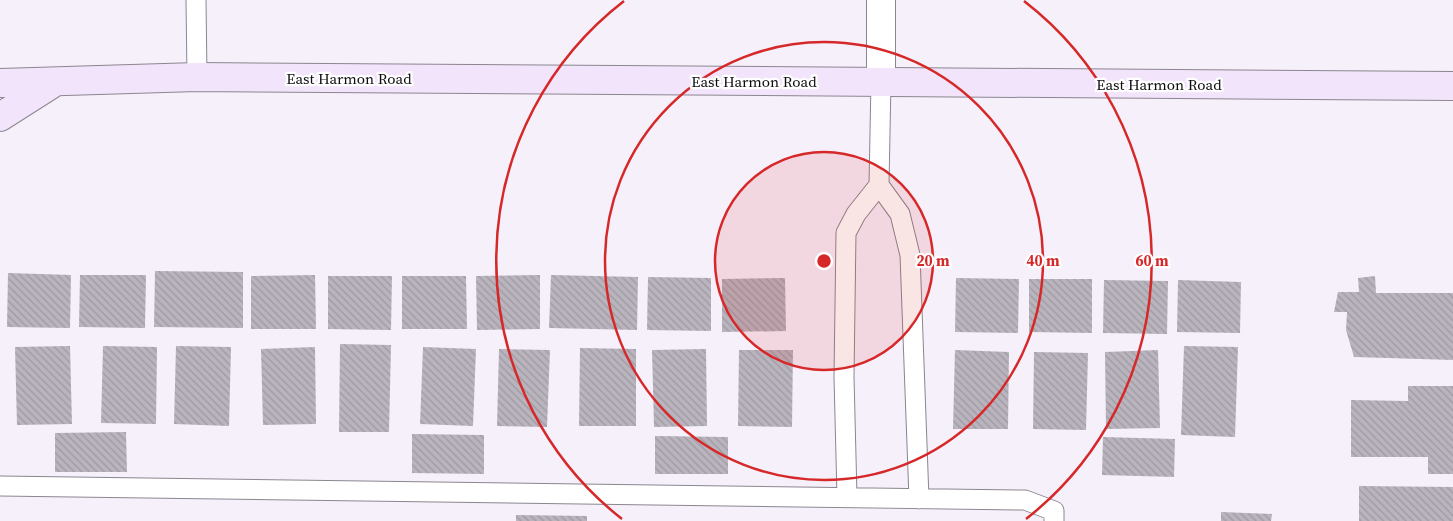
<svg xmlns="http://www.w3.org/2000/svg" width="1453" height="521" font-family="'Source Serif 4',serif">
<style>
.building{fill:url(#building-back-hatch)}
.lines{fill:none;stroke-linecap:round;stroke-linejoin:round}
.lane-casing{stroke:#8b868f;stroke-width:21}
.street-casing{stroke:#8b868f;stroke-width:30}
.secondary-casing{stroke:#8b868f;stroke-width:30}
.lane{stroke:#fff;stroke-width:19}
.street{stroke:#fff;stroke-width:28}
.secondary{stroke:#f2e4fb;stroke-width:28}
.ring{fill:none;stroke:#d62828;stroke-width:2.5}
.labels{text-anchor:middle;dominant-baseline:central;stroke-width:4.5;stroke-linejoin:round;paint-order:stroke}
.street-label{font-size:15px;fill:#0e0c0f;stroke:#fff}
.centre{fill:#d62828;stroke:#fff;stroke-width:2.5}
.ring-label{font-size:15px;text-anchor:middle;font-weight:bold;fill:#d62828;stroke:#fff;stroke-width:4.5;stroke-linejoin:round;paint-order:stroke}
</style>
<defs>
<pattern id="building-back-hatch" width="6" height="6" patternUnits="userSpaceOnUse" patternTransform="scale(1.25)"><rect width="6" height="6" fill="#b9b4bd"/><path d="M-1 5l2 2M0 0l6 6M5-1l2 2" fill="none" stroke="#9e9aa1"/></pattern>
</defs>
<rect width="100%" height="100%" fill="#f6f0fa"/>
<!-- building -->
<path class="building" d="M 155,271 L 243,272 L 243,328 L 154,327 Z
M 8,273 L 71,275 L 70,328 L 7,327 Z
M 80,275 L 146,275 L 145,328 L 79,327 Z
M 315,275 L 316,329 L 251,329 L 251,276 Z
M 540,275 L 540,329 L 477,330 L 476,276 Z
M 551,275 L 638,277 L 637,330 L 549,328 Z
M 328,276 L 392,276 L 391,330 L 328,329 Z
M 402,276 L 466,276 L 467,329 L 402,329 Z
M 1375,276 L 1376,293 L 1453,293 L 1453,360 L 1354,357 L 1346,330 L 1347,312 L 1334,312 L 1338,292 L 1359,292 L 1358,278 Z
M 648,277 L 711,278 L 711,331 L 647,330 Z
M 785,278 L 786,331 L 722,332 L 722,279 Z
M 956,278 L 1019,279 L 1018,333 L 955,332 Z
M 1029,279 L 1092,279 L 1092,333 L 1029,332 Z
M 1104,280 L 1168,281 L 1167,334 L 1103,333 Z
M 1178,280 L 1241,282 L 1240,333 L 1177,332 Z
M 340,344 L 391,345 L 389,432 L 339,432 Z
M 70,346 L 72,424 L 17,425 L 15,347 Z
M 103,346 L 157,347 L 156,424 L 101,423 Z
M 176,346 L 231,347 L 229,426 L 174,424 Z
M 1184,346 L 1238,347 L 1235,437 L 1181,435 Z
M 315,347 L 316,424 L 263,425 L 261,349 Z
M 423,347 L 476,349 L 473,426 L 420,424 Z
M 580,348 L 636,349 L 636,426 L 579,426 Z
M 499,349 L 550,350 L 547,427 L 497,426 Z
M 706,349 L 707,426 L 654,427 L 652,350 Z
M 739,350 L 793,350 L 792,427 L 738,426 Z
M 955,350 L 1009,352 L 1008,429 L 953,429 Z
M 1158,350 L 1160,428 L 1106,429 L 1105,352 Z
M 1034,352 L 1088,353 L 1086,430 L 1033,429 Z
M 1408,386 L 1453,386 L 1453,474 L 1428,474 L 1428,457 L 1351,457 L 1351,400 L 1408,401 Z
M 126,432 L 127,472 L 55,472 L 55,433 Z
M 412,434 L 484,435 L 484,474 L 412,473 Z
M 655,436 L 728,437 L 728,474 L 655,474 Z
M 1103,437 L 1175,439 L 1174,477 L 1102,475 Z
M 1359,486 L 1453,487 L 1453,521 L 1359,521 Z
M 1221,512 L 1272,514 L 1271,521 L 1221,521 Z
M 516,515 L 587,516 L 587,521 L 516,521 Z"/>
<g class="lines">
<!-- lane casing -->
<g class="lane-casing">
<path id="lane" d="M 196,0 L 197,77
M 881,81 L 879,185 L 900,214 L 910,255 L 919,499
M 0,486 L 1025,500 L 1054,511 L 1054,521
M 847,497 L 844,377 L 846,233 L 856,214 L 879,185"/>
</g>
<!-- street casing -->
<g class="street-casing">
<path id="street" d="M 881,0 L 881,81"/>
</g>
<!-- secondary casing -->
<g class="secondary-casing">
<path id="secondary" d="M 0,83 L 197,77 L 1453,86
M 0,117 L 55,82"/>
</g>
<!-- lane -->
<use href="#lane" class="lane"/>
<!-- street -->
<use href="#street" class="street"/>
<!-- secondary -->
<use href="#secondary" class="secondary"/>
</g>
<!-- distance rings -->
<circle cx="824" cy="261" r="109" fill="#d62828" fill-opacity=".12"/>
<g class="ring">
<circle cx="824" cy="261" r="109"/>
<circle cx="824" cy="261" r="219"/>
<path d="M622 519A328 328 0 0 1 624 1M1024 1A328 328 0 0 1 1026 519"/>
</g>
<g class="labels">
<!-- street labels -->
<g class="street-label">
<text x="349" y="78">East Harmon Road</text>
<text x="754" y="81">East Harmon Road</text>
<text x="1159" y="84">East Harmon Road</text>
</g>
</g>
<circle cx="824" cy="261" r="8" class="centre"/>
<g class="ring-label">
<text x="933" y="266">20 m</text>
<text x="1043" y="266">40 m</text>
<text x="1152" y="266">60 m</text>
</g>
</svg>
